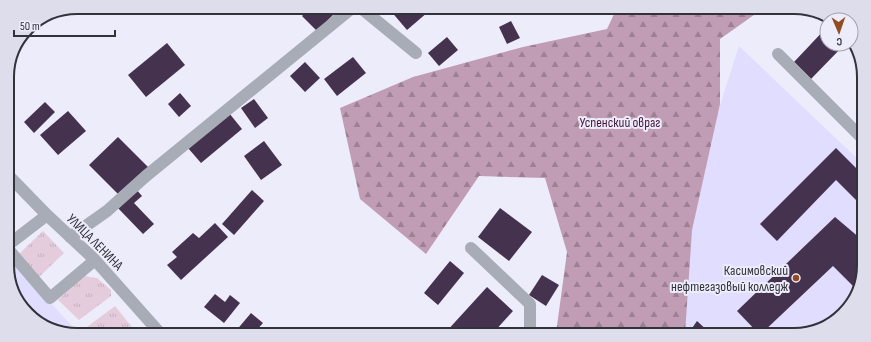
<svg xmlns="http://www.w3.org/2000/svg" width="871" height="342" font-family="'Sofia Sans Condensed',sans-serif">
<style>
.built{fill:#e0ddfe}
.grass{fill:url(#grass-tufts)}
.forest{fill:url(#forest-firs)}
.building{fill:#45324f}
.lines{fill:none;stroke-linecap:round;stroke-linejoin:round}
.minor{stroke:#a7acb6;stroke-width:12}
.poi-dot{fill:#914c22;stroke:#edecfb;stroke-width:1.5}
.labels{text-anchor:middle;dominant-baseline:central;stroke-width:4;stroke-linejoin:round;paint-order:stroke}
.park-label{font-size:14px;fill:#471a3c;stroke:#edecfb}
.street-label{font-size:14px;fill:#33323b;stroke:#edecfb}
.poi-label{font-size:14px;fill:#33323b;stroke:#edecfb;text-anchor:end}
.rim{fill:none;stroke:#33323b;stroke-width:2}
</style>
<defs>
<pattern id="grass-tufts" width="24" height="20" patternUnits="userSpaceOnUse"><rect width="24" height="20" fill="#e5ccdd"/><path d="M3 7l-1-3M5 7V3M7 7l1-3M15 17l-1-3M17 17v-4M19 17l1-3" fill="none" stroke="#c5b0bf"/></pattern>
<pattern id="forest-firs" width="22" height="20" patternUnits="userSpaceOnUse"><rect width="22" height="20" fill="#c09cb5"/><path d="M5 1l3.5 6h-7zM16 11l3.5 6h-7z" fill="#9d8094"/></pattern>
</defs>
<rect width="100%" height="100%" fill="#edecfb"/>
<!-- built -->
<path class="built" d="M 739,46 L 862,163 L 860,288 L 837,321 L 799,335 L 647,334 Z
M 8,258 L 77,331 L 54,331 L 24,311 L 8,279 Z"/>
<!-- grass -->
<path class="grass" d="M 43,231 L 64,253 L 39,277 L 20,258 L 20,253 Z
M 83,276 L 97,278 L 111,290 L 111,296 L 79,320 L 58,300 Z
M 115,306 L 136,332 L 91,331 L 87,327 Z"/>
<!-- forest -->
<path class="forest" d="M 616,10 L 761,10 L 720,39 L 720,104 L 692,230 L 685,334 L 554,334 L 557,326 L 567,252 L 545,178 L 479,176 L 426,254 L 360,199 L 340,108 L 413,77 L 523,47 L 607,29 Z"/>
<!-- building -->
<path class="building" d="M 310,8 L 336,8 L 338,10 L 317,31 L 302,16 Z
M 392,9 L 425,9 L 428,12 L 407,30 L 390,10 Z
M 511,21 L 520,38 L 507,44 L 499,27 Z
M 827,27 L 827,44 L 845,44 L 811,79 L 794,62 Z
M 447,37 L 458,50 L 439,66 L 428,53 Z
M 167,43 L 185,65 L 146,97 L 128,75 Z
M 353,57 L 366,73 L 337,96 L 324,79 Z
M 305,62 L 320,78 L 305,92 L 290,76 Z
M 180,93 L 191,106 L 179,117 L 168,104 Z
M 254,99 L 268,118 L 255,128 L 241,108 Z
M 45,102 L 55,112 L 34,133 L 24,122 Z
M 68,111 L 86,131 L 58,155 L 40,135 Z
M 229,113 L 242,129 L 201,163 L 188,148 Z
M 118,137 L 150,169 L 121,197 L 89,165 Z
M 264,141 L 282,165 L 261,180 L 244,156 Z
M 836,148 L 862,174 L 861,205 L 836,180 L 777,241 L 760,224 Z
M 135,188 L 142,196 L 134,203 L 154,224 L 143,234 L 116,206 Z
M 252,190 L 264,201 L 234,235 L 222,224 Z
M 500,208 L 532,232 L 509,261 L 478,237 Z
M 835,217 L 861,239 L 860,288 L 858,291 L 833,266 L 760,335 L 737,311 Z
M 215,223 L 228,237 L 181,280 L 167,265 L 177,257 L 172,252 L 193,233 L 199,238 Z
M 450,261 L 464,273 L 438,305 L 424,293 Z
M 542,275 L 559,285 L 546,306 L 529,295 Z
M 487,287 L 513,311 L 493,333 L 445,333 Z
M 14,289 L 39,315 L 36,319 L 24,311 Z
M 215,294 L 225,302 L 230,295 L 240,303 L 224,323 L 204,307 Z
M 251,313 L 263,323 L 255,332 L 235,332 Z
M 697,321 L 711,334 L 688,334 Z"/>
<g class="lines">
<!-- minor -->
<path class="minor" d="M 361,8 L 416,53
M 778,54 L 862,138
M 8,175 L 47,215 L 95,260 L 159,332
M 70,237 L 107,211 L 146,176 L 352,8
M 8,245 L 47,215
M 471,248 L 530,304 L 530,334
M 8,249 L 50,298 L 95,260"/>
</g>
<!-- markers -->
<circle class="poi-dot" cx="796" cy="278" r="4"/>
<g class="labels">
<!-- park labels -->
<g class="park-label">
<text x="620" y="122">Успенский овраг</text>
</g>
<!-- street labels -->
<g class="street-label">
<text transform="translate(95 242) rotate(45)">УЛИЦА ЛЕНИНА</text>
</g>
<!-- poi labels -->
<g class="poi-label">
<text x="788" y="270">Касимовский<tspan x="788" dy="16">нефтегазовый колледж</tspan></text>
</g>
</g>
<!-- crop -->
<path d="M0 0H871V342H0ZM77 14H794A63 63 0 0 1 857 77V265A63 63 0 0 1 794 328H77A63 63 0 0 1 14 265V77A63 63 0 0 1 77 14Z" fill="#deddec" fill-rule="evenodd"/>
<path class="rim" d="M77 14H794A63 63 0 0 1 857 77V265A63 63 0 0 1 794 328H77A63 63 0 0 1 14 265V77A63 63 0 0 1 77 14Z"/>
<!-- north arrow -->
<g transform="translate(839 32) rotate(178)"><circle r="19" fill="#edecfb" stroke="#a3a2ae"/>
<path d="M0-3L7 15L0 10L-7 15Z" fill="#914c22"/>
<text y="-6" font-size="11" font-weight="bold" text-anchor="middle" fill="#33323b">С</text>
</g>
<!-- scale -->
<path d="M14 30v6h101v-6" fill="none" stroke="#33323b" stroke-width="2"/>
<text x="20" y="30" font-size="12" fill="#33323b" stroke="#edecfb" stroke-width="3" paint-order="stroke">50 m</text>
</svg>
